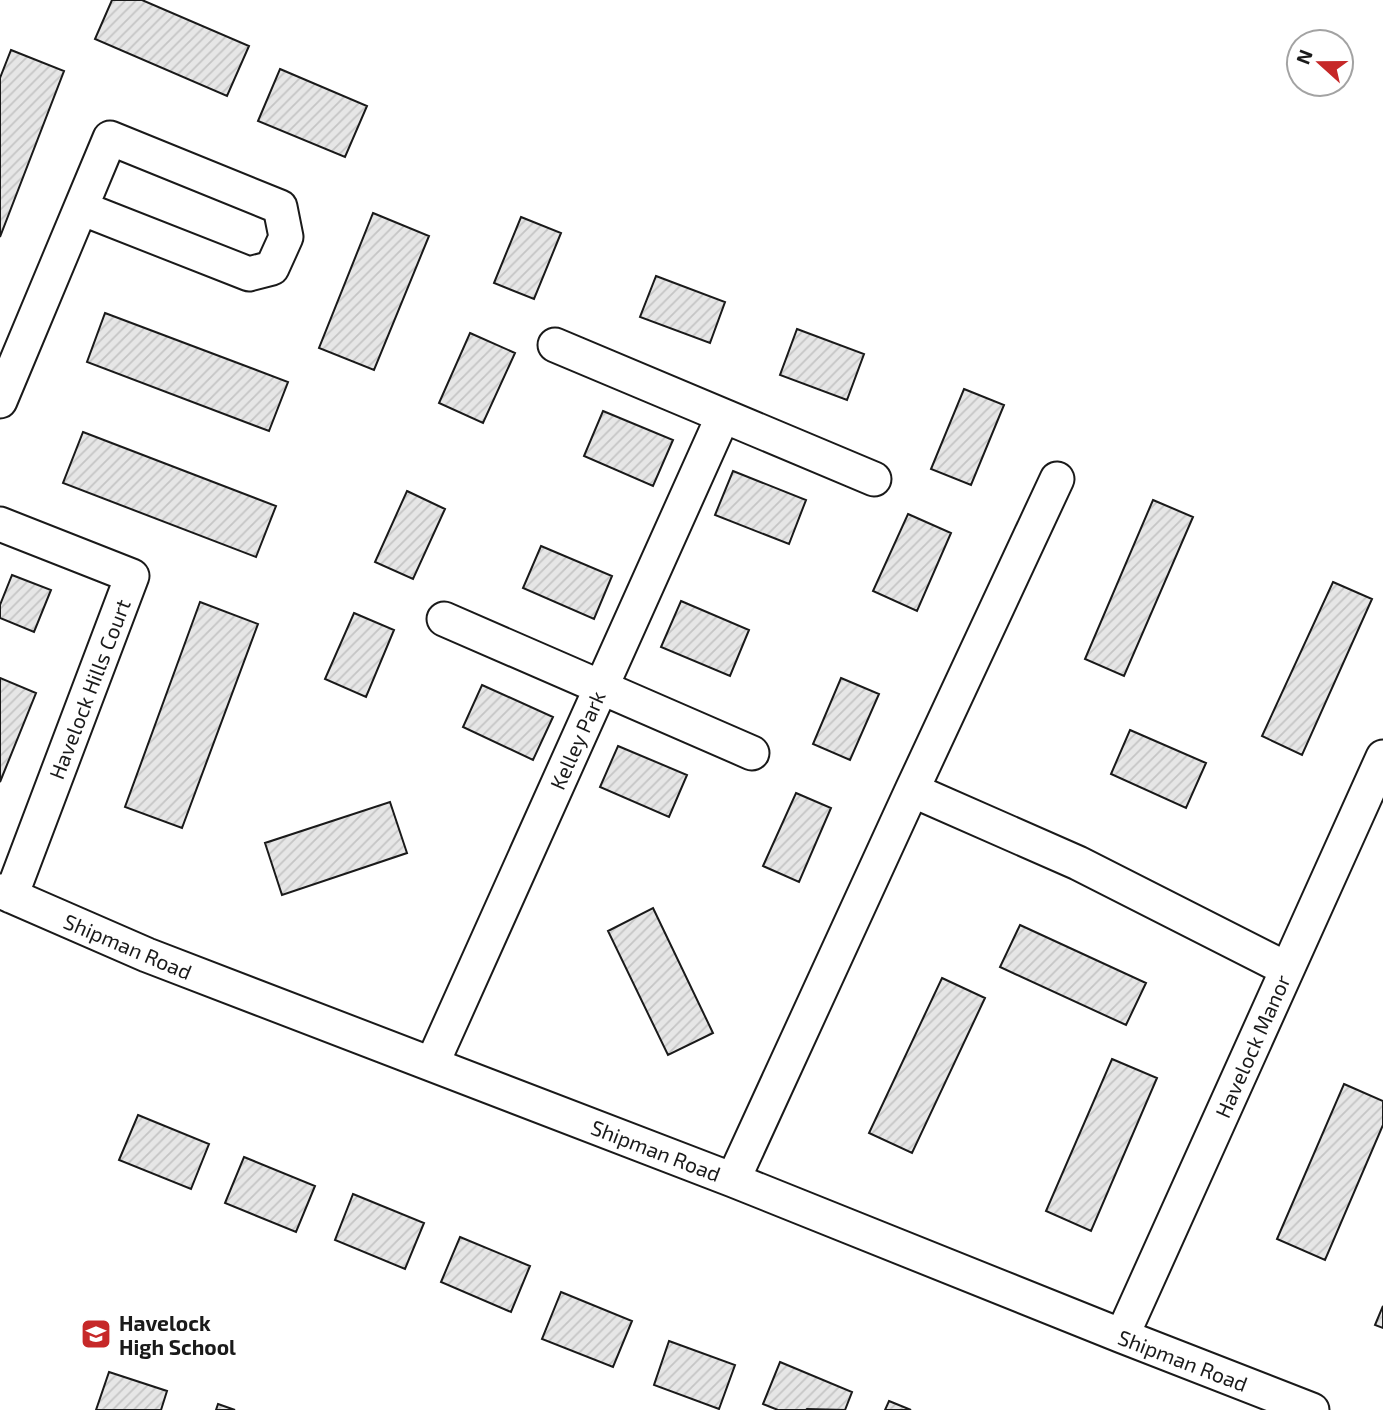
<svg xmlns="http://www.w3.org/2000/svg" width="1383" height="1410" font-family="'Exo 2',sans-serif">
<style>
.building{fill:url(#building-hatch);stroke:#1a1a1a;stroke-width:2}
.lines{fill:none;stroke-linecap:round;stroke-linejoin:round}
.minor-casing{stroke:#1a1a1a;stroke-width:37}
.minor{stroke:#fff;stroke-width:33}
.labels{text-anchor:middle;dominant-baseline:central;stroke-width:5;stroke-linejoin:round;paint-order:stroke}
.street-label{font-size:21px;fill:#1a1a1a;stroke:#fff}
.poi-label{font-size:21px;font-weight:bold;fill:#1a1a1a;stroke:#fff;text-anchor:start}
</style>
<defs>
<pattern id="building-hatch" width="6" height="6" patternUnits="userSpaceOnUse" patternTransform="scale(1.75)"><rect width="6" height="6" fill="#e6e6e6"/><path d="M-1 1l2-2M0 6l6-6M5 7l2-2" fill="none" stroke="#c5c5c5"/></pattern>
</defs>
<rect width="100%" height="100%" fill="#fff"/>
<!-- building -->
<path class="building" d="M 112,0 L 142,0 L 249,46 L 227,96 L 95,39 Z
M 11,50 L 64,71 L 0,237 L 0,78 Z
M 280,69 L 367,106 L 345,157 L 258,121 Z
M 373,213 L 429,236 L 374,370 L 319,348 Z
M 521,217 L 561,233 L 534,299 L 494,283 Z
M 656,276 L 725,302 L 710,343 L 640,317 Z
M 105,313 L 288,382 L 269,431 L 87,362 Z
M 797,329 L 864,354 L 847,400 L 780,375 Z
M 470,333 L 515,353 L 483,423 L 439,403 Z
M 964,389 L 1004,405 L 971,485 L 931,469 Z
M 603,411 L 673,440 L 653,486 L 584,456 Z
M 83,432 L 276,506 L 256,557 L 63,483 Z
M 733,471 L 806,500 L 789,544 L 715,515 Z
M 407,491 L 445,509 L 413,579 L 375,562 Z
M 1153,500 L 1193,517 L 1124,676 L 1085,659 Z
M 908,514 L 951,533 L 917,611 L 873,591 Z
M 541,546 L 612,576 L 594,619 L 523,588 Z
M 12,575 L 51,590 L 34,632 L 0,618 L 0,605 Z
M 1333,582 L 1372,599 L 1302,755 L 1262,736 Z
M 681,601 L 749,630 L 730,676 L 661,647 Z
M 200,602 L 258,624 L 182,828 L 125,807 Z
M 354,613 L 394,630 L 366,697 L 325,679 Z
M 0,678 L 36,693 L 0,782 Z
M 841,678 L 879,694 L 850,760 L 813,744 Z
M 482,685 L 553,717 L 533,760 L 463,727 Z
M 1130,730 L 1206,763 L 1186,808 L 1111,774 Z
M 618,746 L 687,775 L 669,817 L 600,787 Z
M 796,793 L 831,808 L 799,882 L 763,866 Z
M 390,802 L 407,853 L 282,895 L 265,843 Z
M 653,908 L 713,1033 L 668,1055 L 608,931 Z
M 1020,925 L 1146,983 L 1126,1025 L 1000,967 Z
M 942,978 L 985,998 L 912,1153 L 869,1133 Z
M 1112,1059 L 1157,1078 L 1091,1231 L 1046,1211 Z
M 1344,1084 L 1383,1101 L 1383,1125 L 1325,1260 L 1277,1239 Z
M 138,1115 L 209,1144 L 191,1189 L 119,1160 Z
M 244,1157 L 315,1186 L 296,1232 L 225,1203 Z
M 353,1194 L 424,1223 L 405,1269 L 335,1240 Z
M 460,1237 L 530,1266 L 511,1312 L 441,1282 Z
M 561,1292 L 632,1321 L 613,1367 L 542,1339 Z
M 1383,1306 L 1383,1328 L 1375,1325 Z
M 669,1341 L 735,1365 L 719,1409 L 654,1385 Z
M 780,1362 L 852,1392 L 845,1410 L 807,1409 L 806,1410 L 778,1410 L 763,1404 Z
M 109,1372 L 167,1391 L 161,1410 L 96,1410 Z
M 889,1401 L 911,1410 L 885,1410 Z
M 218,1404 L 235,1410 L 216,1410 Z"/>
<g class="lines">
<!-- minor casing -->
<g class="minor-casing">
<path id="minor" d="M 555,345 L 874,479
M 0,401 L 110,138 L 280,207 L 286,237 L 272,268 L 249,274 L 81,208
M 0,524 L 132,576 L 11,896
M 444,619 L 752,753
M 912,790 L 1078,863 L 1287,969
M 0,891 L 147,955 L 733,1180 L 1122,1336 L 1312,1410
M 432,1064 L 723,416
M 733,1180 L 912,790 L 1057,479
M 1122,1336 L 1383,757"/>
</g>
<!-- minor -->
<use href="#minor" class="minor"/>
</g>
<!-- icons -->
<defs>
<g id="school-square" transform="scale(1.575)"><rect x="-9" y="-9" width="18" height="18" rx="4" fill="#c62828" stroke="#fff"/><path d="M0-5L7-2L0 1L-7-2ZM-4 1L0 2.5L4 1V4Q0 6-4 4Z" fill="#fff"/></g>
</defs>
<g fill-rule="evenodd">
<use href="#school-square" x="96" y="1334"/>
</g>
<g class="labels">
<!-- street labels -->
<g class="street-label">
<text transform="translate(89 689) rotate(-69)">Havelock Hills Court</text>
<text transform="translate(577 740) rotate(-66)">Kelley Park</text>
<text transform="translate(128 946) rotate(23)">Shipman Road</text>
<text transform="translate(1252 1046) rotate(-66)">Havelock Manor</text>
<text transform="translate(656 1150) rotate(21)">Shipman Road</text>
<text transform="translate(1183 1360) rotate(21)">Shipman Road</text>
</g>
<!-- poi labels -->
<g class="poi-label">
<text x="119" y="1322">Havelock<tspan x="119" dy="24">High School</tspan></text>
</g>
</g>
<!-- north arrow -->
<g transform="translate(1320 63) rotate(291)"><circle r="33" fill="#ffffff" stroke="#a3a3a3" stroke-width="2"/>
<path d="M0-5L12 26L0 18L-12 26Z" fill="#c62828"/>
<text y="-10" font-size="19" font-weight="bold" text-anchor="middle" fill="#1a1a1a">N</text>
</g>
</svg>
